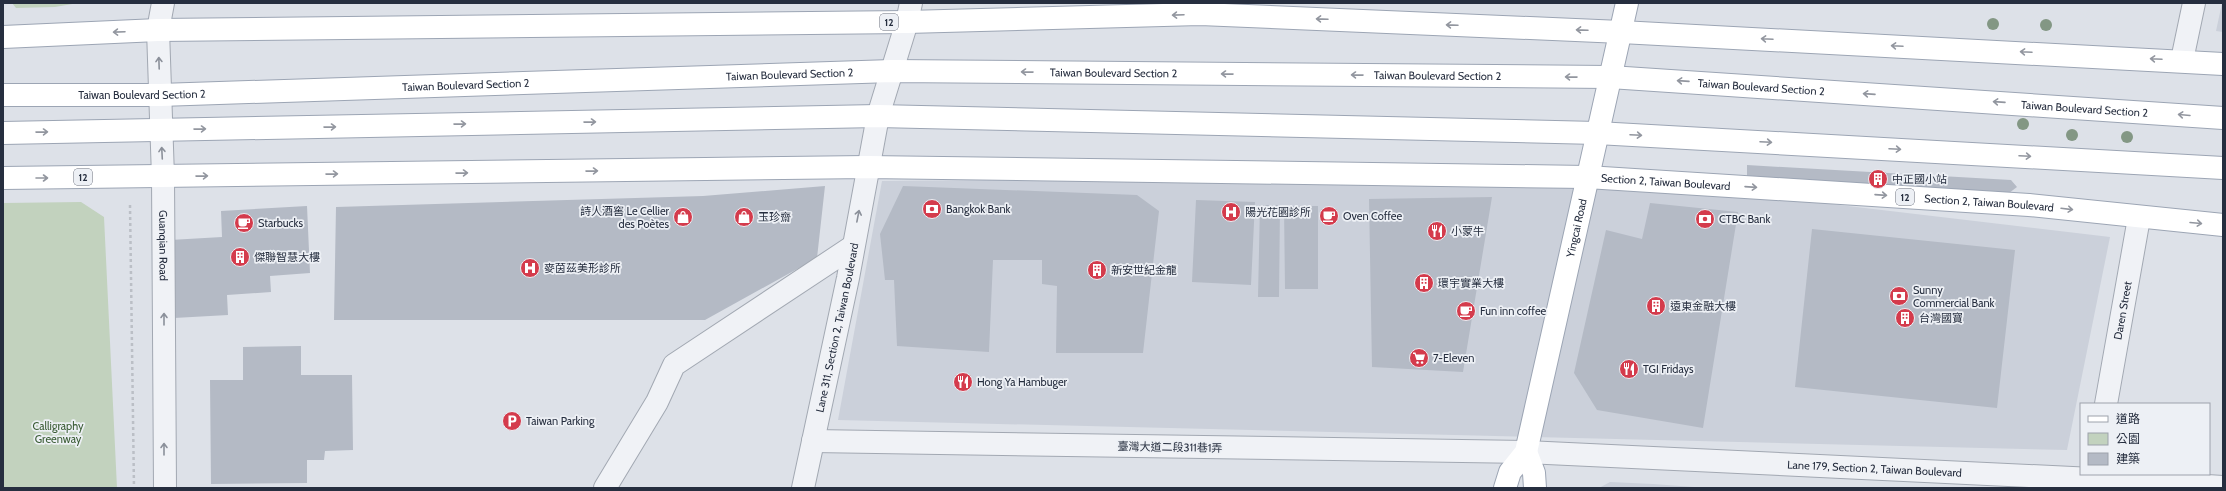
<svg xmlns="http://www.w3.org/2000/svg" width="2226" height="491" font-family="Cabin,'Noto Sans TC',sans-serif">
<style>
.built{fill:#cbd0da}
.green{fill:#c2d2be}
.building{fill:#b4bac5}
.lines{fill:none;stroke-linecap:round;stroke-linejoin:round}
.minor-casing{stroke:#a2a8b2;stroke-width:24}
.major-casing{stroke:#9ca5b4;stroke-width:24}
.path{stroke:#bbbfc6;stroke-width:2.5;stroke-dasharray:3 3;stroke-linecap:butt}
.minor{stroke:#f0f2f6;stroke-width:22}
.major{stroke:#fff;stroke-width:22}
.tree{fill:#839784}
.oneway{stroke:#92969f}
.oneway2{stroke:#8b909a}
.labels{text-anchor:middle;dominant-baseline:central;stroke-width:3.5;stroke-linejoin:round;paint-order:stroke}
.shield{fill:#edf0f5;stroke:#626876;stroke-width:1}
.shield-label{font-size:10px;font-weight:bold;fill:#262e3f}
.street-label{font-size:11px;fill:#262e3f;stroke:#edf0f5}
.poi-label{font-size:11px;fill:#262e3f;stroke:#edf0f5;text-anchor:start}
.park-label{font-size:11px;fill:#395b33;stroke:#edf0f5}
</style>
<rect width="100%" height="100%" fill="#dde1e8"/>
<!-- built -->
<path class="built" d="M 2222,3 L 2223,3 L 2223,32 L 2216,31 Z
M 1545,175 L 1610,178 L 2110,237 L 2067,450 L 838,420 L 882,181 Z
M 1610,482 L 1653,484 L 1708,488 L 1599,488 Z"/>
<!-- green -->
<path class="green" d="M 12,3 L 78,3 L 55,7 L 16,8 Z
M 81,202 L 104,217 L 117,488 L 3,488 L 3,203 Z"/>
<!-- building -->
<path class="building" d="M 1747,165 L 2011,180 L 2017,187 L 2009,193 L 1747,177 Z
M 825,186 L 817,258 L 705,320 L 334,320 L 336,207 L 703,196 Z
M 903,186 L 1137,195 L 1159,211 L 1143,353 L 1056,353 L 1057,286 L 1042,284 L 1042,260 L 993,260 L 989,352 L 897,346 L 894,280 L 885,280 L 880,234 Z
M 1492,197 L 1463,372 L 1372,367 L 1369,199 Z
M 1196,200 L 1255,202 L 1251,285 L 1192,282 Z
M 1650,203 L 1738,212 L 1703,428 L 1597,410 L 1574,373 L 1606,230 L 1642,239 Z
M 1260,205 L 1280,205 L 1279,297 L 1258,297 Z
M 307,206 L 310,273 L 270,276 L 271,292 L 227,295 L 228,315 L 174,318 L 170,240 L 222,237 L 221,211 Z
M 1284,206 L 1318,206 L 1318,289 L 1285,289 Z
M 1812,229 L 2015,250 L 1997,408 L 1795,387 Z
M 301,346 L 301,375 L 352,375 L 353,450 L 325,451 L 324,460 L 307,460 L 307,483 L 211,484 L 210,380 L 243,380 L 243,347 Z"/>
<g class="lines">
<!-- minor casing -->
<g class="minor-casing">
<g id="minor">
<path id="s1" d="M 163,3 L 158,30 L 163,177 L 165,488"/>
<path d="M 2182,60 L 2194,3"/>
<path id="s2" d="M 2106,404 L 2139,218"/>
<path id="s3" d="M 813,441 L 1526,452 L 2093,479 L 2223,487"/>
<path d="M 605,488 L 657,402 L 674,365 L 852,247"/>
<path id="s4" d="M 803,488 L 848,278 L 878,116 L 907,22 L 911,3"/>
</g>
</g>
<!-- major casing -->
<g class="major-casing">
<g id="major">
<path d="M 3,37 L 158,30 L 907,22 L 1200,14 L 1621,32 L 2223,64"/>
<path id="s5" d="M 3,95 L 160,95 L 892,71 L 1610,77 L 2223,118"/>
<path d="M 3,133 L 878,116 L 1597,133 L 2223,168"/>
<path id="s6" d="M 3,178 L 867,167 L 1587,177 L 2029,205 L 2223,225"/>
<path d="M 1526,452 L 1534,473 L 1535,488"/>
<path id="s7" d="M 1505,488 L 1510,472 L 1526,452 L 1627,3"/>
</g>
</g>
<!-- path -->
<path class="path" d="M 130,205 L 134,488"/>
<!-- minor -->
<use href="#minor" class="minor"/>
<!-- major -->
<use href="#major" class="major"/>
</g>
<!-- trees -->
<g class="tree">
<circle cx="1993" cy="24" r="6"/>
<circle cx="2046" cy="25" r="6"/>
<circle cx="2023" cy="124" r="6"/>
<circle cx="2072" cy="135" r="6"/>
<circle cx="2127" cy="137" r="6"/>
</g>
<!-- one-way arrows -->
<defs><path id="oneway-shaft" d="M-6 0H5M1.5-3L5.5 0L1.5 3" fill="none" stroke-width="1.6" stroke-linecap="round" stroke-linejoin="round"/></defs>
<g class="oneway">
<use href="#oneway-shaft" transform="translate(1178 15) rotate(178)"/>
<use href="#oneway-shaft" transform="translate(1322 19) rotate(-178)"/>
<use href="#oneway-shaft" transform="translate(1452 25) rotate(-178)"/>
<use href="#oneway-shaft" transform="translate(1582 30) rotate(-178)"/>
<use href="#oneway-shaft" transform="translate(119 32) rotate(178)"/>
<use href="#oneway-shaft" transform="translate(1767 39) rotate(-177)"/>
<use href="#oneway-shaft" transform="translate(1897 46) rotate(-177)"/>
<use href="#oneway-shaft" transform="translate(2026 52) rotate(-177)"/>
<use href="#oneway-shaft" transform="translate(2156 59) rotate(-177)"/>
<use href="#oneway-shaft" transform="translate(1027 72) rotate(-179)"/>
<use href="#oneway-shaft" transform="translate(1227 74) rotate(-179)"/>
<use href="#oneway-shaft" transform="translate(1357 75) rotate(-179)"/>
<use href="#oneway-shaft" transform="translate(1571 77) rotate(-179)"/>
<use href="#oneway-shaft" transform="translate(1683 81) rotate(-176)"/>
<use href="#oneway-shaft" transform="translate(1869 94) rotate(-176)"/>
<use href="#oneway-shaft" transform="translate(1999 102) rotate(-176)"/>
<use href="#oneway-shaft" transform="translate(2184 115) rotate(-175)"/>
<use href="#oneway-shaft" transform="translate(590 122) rotate(-1)"/>
<use href="#oneway-shaft" transform="translate(460 124) rotate(-1)"/>
<use href="#oneway-shaft" transform="translate(330 127) rotate(-1)"/>
<use href="#oneway-shaft" transform="translate(200 129) rotate(-1)"/>
<use href="#oneway-shaft" transform="translate(42 132) rotate(-1)"/>
<use href="#oneway-shaft" transform="translate(1636 135) rotate(3)"/>
<use href="#oneway-shaft" transform="translate(1766 142) rotate(3)"/>
<use href="#oneway-shaft" transform="translate(1895 149) rotate(3)"/>
<use href="#oneway-shaft" transform="translate(2025 156) rotate(3)"/>
<use href="#oneway-shaft" transform="translate(592 171) rotate(-1)"/>
<use href="#oneway-shaft" transform="translate(462 173) rotate(-1)"/>
<use href="#oneway-shaft" transform="translate(332 174) rotate(-1)"/>
<use href="#oneway-shaft" transform="translate(202 176) rotate(-1)"/>
<use href="#oneway-shaft" transform="translate(42 178)"/>
<use href="#oneway-shaft" transform="translate(1751 187) rotate(4)"/>
<use href="#oneway-shaft" transform="translate(1881 195) rotate(4)"/>
<use href="#oneway-shaft" transform="translate(2067 209) rotate(7)"/>
<use href="#oneway-shaft" transform="translate(2196 223) rotate(5)"/>
</g>
<g class="oneway2">
<use href="#oneway-shaft" transform="translate(159 63) rotate(-92)"/>
<use href="#oneway-shaft" transform="translate(162 153) rotate(-93)"/>
<use href="#oneway-shaft" transform="translate(858 216) rotate(-79)"/>
<use href="#oneway-shaft" transform="translate(164 319) rotate(-90)"/>
<use href="#oneway-shaft" transform="translate(164 449) rotate(-90)"/>
</g>
<!-- icons -->
<defs>
<g id="building-disc" transform="scale(1)"><circle r="9.5" fill="#d43b4c" stroke="#edf0f5"/><path d="M-4-6H4V6H1V3H-1V6H-4ZM-2.5-4.3h1.7v1.8h-1.7ZM.8-4.3h1.7v1.8H.8ZM-2.5-1h1.7V.8h-1.7ZM.8-1h1.7V.8H.8Z" fill="#fff"/></g>
<g id="bank-disc" transform="scale(1)"><circle r="9.5" fill="#d43b4c" stroke="#edf0f5"/><path d="M-6-4H6V4H-6ZM0-2.3a2.3 2.3 0 1 0 0 4.6a2.3 2.3 0 1 0 0-4.6Z" fill="#fff"/></g>
<g id="hospital-disc" transform="scale(1)"><circle r="9.5" fill="#d43b4c" stroke="#edf0f5"/><path d="M-5-5h3v3.5h4V-5h3V5h-3V1.5h-4V5h-3Z" fill="#fff"/></g>
<g id="cafe-disc" transform="scale(1)"><circle r="9.5" fill="#d43b4c" stroke="#edf0f5"/><path d="M-5.5-4.5H6V0H3Q3 3.5 0 3.5H-2.5Q-5.5 3.5-5.5 0ZM3-3.2v2h1.7v-2ZM-6 4.5H4V6H-6Z" fill="#fff"/></g>
<g id="shop-disc" transform="scale(1)"><circle r="9.5" fill="#d43b4c" stroke="#edf0f5"/><path d="M-5-2.5h2.3a2.7 3.5 0 0 1 5.4 0H5L5.5 6h-11ZM-1.5-2.5h3a1.5 2.3 0 0 0-3 0Z" fill="#fff"/></g>
<g id="restaurant-disc" transform="scale(1)"><circle r="9.5" fill="#d43b4c" stroke="#edf0f5"/><path d="M-5-6h1v4h1v-4h1v4h1v-4h1v5L-1.5 .5V6h-2V.5L-5-1ZM5-6V6H3V1.5H1.5Q1.5-4 5-6Z" fill="#fff"/></g>
<g id="supermarket-disc" transform="scale(1)"><circle r="9.5" fill="#d43b4c" stroke="#edf0f5"/><path d="M-6-5.5h2.5l.6 2H6L4.5 2H-2.5L-4.4-4H-6ZM-1.5 3.2a1.3 1.3 0 1 0 .1 0ZM3 3.2a1.3 1.3 0 1 0 .1 0Z" fill="#fff"/></g>
<g id="parking-disc" transform="scale(1)"><circle r="9.5" fill="#d43b4c" stroke="#edf0f5"/><path d="M-3.5-5.5H1a3.5 3.5 0 0 1 0 7H-1V5.5H-3.5ZM-1-3.4V-.6H.8a1.4 1.4 0 0 0 0-2.8Z" fill="#fff"/></g>
</defs>
<g fill-rule="evenodd">
<use href="#building-disc" x="1878" y="179"/>
<use href="#bank-disc" x="932" y="209"/>
<use href="#hospital-disc" x="1231" y="212"/>
<use href="#cafe-disc" x="1329" y="216"/>
<use href="#shop-disc" x="683" y="217"/>
<use href="#shop-disc" x="744" y="217"/>
<use href="#bank-disc" x="1705" y="219"/>
<use href="#cafe-disc" x="244" y="223"/>
<use href="#restaurant-disc" x="1437" y="231"/>
<use href="#building-disc" x="240" y="257"/>
<use href="#hospital-disc" x="530" y="268"/>
<use href="#building-disc" x="1097" y="270"/>
<use href="#building-disc" x="1424" y="283"/>
<use href="#bank-disc" x="1899" y="296"/>
<use href="#building-disc" x="1656" y="306"/>
<use href="#cafe-disc" x="1466" y="311"/>
<use href="#building-disc" x="1905" y="318"/>
<use href="#supermarket-disc" x="1419" y="358"/>
<use href="#restaurant-disc" x="1629" y="369"/>
<use href="#restaurant-disc" x="963" y="382"/>
<use href="#parking-disc" x="512" y="421"/>
</g>
<g class="labels">
<!-- shield labels -->
<g class="shield">
<rect x="880" y="14" width="18" height="16" rx="3"/>
<rect x="74" y="169" width="18" height="16" rx="3"/>
<rect x="1896" y="189" width="18" height="16" rx="3"/>
</g>
<g class="shield-label">
<text x="889" y="22">12</text>
<text x="83" y="177">12</text>
<text x="1905" y="197">12</text>
</g>
<!-- street labels -->
<g class="street-label">
<text stroke="none"><textPath href="#s5" startOffset="1111">Taiwan Boulevard Section 2</textPath></text>
<text stroke="none"><textPath href="#s5" startOffset="787">Taiwan Boulevard Section 2</textPath></text>
<text stroke="none"><textPath href="#s5" startOffset="1435">Taiwan Boulevard Section 2</textPath></text>
<text stroke="none"><textPath href="#s5" startOffset="463">Taiwan Boulevard Section 2</textPath></text>
<text stroke="none"><textPath href="#s5" startOffset="1759">Taiwan Boulevard Section 2</textPath></text>
<text stroke="none"><textPath href="#s5" startOffset="139">Taiwan Boulevard Section 2</textPath></text>
<text stroke="none"><textPath href="#s5" startOffset="2083">Taiwan Boulevard Section 2</textPath></text>
<text stroke="none"><textPath href="#s6" startOffset="1663">Section 2, Taiwan Boulevard</textPath></text>
<text stroke="none"><textPath href="#s6" startOffset="1987">Section 2, Taiwan Boulevard</textPath></text>
<text stroke="none"><textPath href="#s7" startOffset="272">Yingcai Road</textPath></text>
<text stroke="none"><textPath href="#s1" startOffset="243">Guanqian Road</textPath></text>
<text stroke="none"><textPath href="#s2" startOffset="95">Daren Street</textPath></text>
<text stroke="none"><textPath href="#s4" startOffset="164">Lane 311, Section 2, Taiwan Boulevard</textPath></text>
<text transform="translate(1170 447) rotate(1)">臺灣大道二段311巷1弄</text>
<text stroke="none"><textPath href="#s3" startOffset="1062">Lane 179, Section 2, Taiwan Boulevard</textPath></text>
</g>
<!-- poi labels -->
<g class="poi-label">
<text x="1892" y="179">中正國小站</text>
<text x="946" y="209">Bangkok Bank</text>
<text x="669" y="211" text-anchor="end">詩人酒窖 Le Cellier<tspan x="669" dy="13">des Poètes</tspan></text>
<text x="1245" y="212">陽光花園診所</text>
<text x="1343" y="216">Oven Coffee</text>
<text x="758" y="217">玉珍齋</text>
<text x="1719" y="219">CTBC Bank</text>
<text x="258" y="223">Starbucks</text>
<text x="1451" y="231">小蒙牛</text>
<text x="254" y="257">傑聯智慧大樓</text>
<text x="544" y="268">麥茵茲美形診所</text>
<text x="1111" y="270">新安世紀金龍</text>
<text x="1438" y="283">環宇實業大樓</text>
<text x="1913" y="290">Sunny<tspan x="1913" dy="13">Commercial Bank</tspan></text>
<text x="1670" y="306">遠東金融大樓</text>
<text x="1480" y="311">Fun inn coffee</text>
<text x="1919" y="318">台灣國寶</text>
<text x="1433" y="358">7-Eleven</text>
<text x="1643" y="369">TGI Fridays</text>
<text x="977" y="382">Hong Ya Hambuger</text>
<text x="526" y="421">Taiwan Parking</text>
</g>
<!-- park labels -->
<g class="park-label">
<text x="58" y="426">Calligraphy<tspan x="58" dy="13">Greenway</tspan></text>
</g>
</g>
<!-- border -->
<rect width="2226" height="491" fill="none" stroke="#262e3f" stroke-width="8"/>
<!-- legend -->
<rect x="2080" y="403" width="130" height="72" fill="#edf0f5" stroke="#9da2ac"/>
<rect x="2088" y="416" width="20" height="6" fill="#ffffff" stroke="#9da2ac"/>
<text x="2116" y="423" font-size="12" fill="#262e3f">道路</text>
<rect x="2088" y="433" width="20" height="12" fill="#c2d2be" stroke="#9da2ac"/>
<text x="2116" y="443" font-size="12" fill="#262e3f">公園</text>
<rect x="2088" y="453" width="20" height="12" fill="#b4bac5" stroke="#9da2ac"/>
<text x="2116" y="463" font-size="12" fill="#262e3f">建築</text>
</svg>
